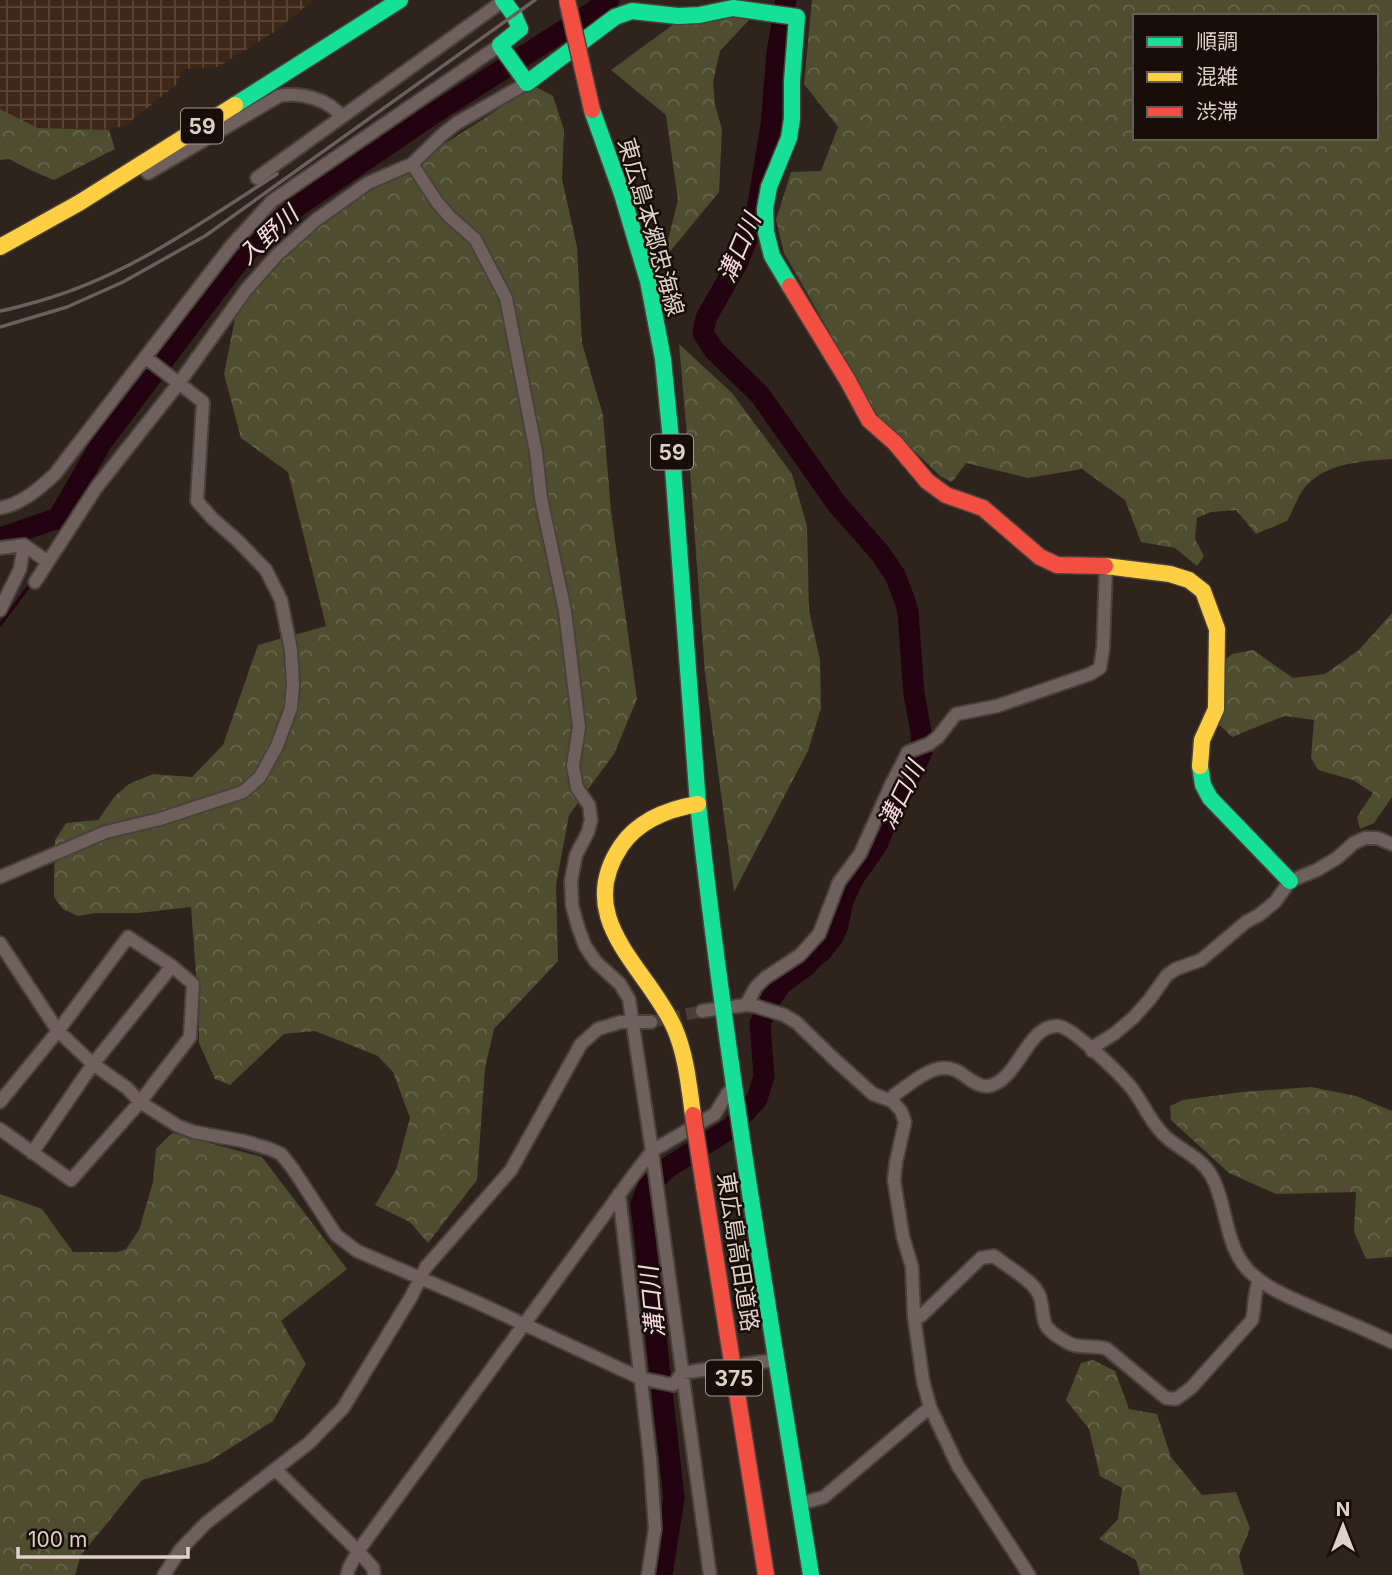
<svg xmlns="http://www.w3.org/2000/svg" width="1392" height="1575" font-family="Inter,'Noto Sans JP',sans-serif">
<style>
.industrial{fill:url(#industrial-grid)}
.forest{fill:url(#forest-crowns);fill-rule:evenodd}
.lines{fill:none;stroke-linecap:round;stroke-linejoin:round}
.stream{stroke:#240310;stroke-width:3.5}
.river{stroke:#240310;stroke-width:21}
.street-tunnel{stroke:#493e37;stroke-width:12;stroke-dasharray:12 6;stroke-linecap:butt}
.street-casing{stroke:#49413a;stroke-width:16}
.fast-casing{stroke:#49413a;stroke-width:19}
.slow-casing{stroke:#49413a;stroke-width:19}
.jam-casing{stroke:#49413a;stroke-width:19}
.street{stroke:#6e605d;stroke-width:12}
.fast{stroke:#16e098;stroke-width:16}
.slow{stroke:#ffcf43;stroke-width:16}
.jam{stroke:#f24e42;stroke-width:16}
.rail{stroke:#6b605d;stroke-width:3.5}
.jam-bridge-casing{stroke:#49413a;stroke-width:19;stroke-linecap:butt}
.jam-bridge{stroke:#f24e42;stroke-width:16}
.labels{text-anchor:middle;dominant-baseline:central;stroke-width:5;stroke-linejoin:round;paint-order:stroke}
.shield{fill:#170e09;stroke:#a3968f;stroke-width:2}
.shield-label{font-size:21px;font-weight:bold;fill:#dfd1c9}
.street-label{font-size:23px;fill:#dfd1c9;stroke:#170e09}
.water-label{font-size:24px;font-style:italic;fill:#f9d8e2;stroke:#170e09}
</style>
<defs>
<pattern id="industrial-grid" width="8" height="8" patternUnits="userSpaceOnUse" patternTransform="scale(1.75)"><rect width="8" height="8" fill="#3f2717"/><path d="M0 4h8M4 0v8" fill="none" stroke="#5a4537"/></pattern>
<pattern id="forest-crowns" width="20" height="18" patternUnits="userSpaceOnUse" patternTransform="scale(1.75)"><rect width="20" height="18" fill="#4e4d30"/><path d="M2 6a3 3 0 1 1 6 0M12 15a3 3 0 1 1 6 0" fill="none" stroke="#67664d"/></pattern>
</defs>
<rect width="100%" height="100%" fill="#2f241d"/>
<!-- industrial -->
<path class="industrial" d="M 0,0 L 313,0 L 274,32 L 218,67 L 183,69 L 176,85 L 126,125 L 109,130 L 38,128 L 0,109 Z"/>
<!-- forest -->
<path class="forest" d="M 812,0 L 1392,0 L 1392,459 C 1362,461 1326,463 1305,487 C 1298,496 1293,510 1287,521 L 1256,534 L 1236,510 L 1211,512 L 1197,518 L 1195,539 L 1204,556 L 1197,566 L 1175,548 L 1141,542 L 1125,500 L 1082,469 L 1028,478 L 966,463 L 952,482 L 940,476 L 877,415 L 784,253 L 776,220 L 791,172 L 821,171 L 838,127 L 804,84 ZM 1135,16 L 1376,16 L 1376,138 L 1135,138 Z
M 731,13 L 749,20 L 720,51 L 713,82 L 715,105 L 722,129 L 719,192 L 663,260 L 678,200 L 666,115 L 611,70 L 678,21 Z
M 532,85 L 553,96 L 564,130 L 562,179 L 577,247 L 582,343 L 603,415 L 611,511 L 637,699 L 614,754 L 569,815 L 556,885 L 558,961 L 494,1029 L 485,1068 L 477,1180 L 428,1243 L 410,1222 L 375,1205 L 396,1170 L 410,1118 L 393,1072 L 378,1056 L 315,1031 L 284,1034 L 230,1085 L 215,1079 L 199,1043 L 199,1015 L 191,907 L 139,913 L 96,913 L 78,916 L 63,909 L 54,897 L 54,878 L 55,840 L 66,823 L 98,820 L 115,796 L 129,784 L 153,774 L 192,777 L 223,745 L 258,645 L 326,626 L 288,472 L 241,438 L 224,374 L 241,289 L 322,222 L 488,116 Z
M 0,109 L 38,128 L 109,130 L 115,149 L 54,180 L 30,170 L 9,159 L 0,160 Z
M 679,344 L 732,393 L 792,474 L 807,526 L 809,610 L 820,660 L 821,708 L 808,751 L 734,892 L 705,673 L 690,471 Z
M 1392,613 L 1392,797 L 1374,823 L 1360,829 L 1357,817 L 1373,793 L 1353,780 L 1318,770 L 1311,758 L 1314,720 L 1284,716 L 1232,737 L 1221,726 L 1208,724 L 1214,669 L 1232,654 L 1253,650 L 1293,678 L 1325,674 L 1359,650 Z
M 1311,1087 L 1356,1096 L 1392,1111 L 1392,1257 L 1366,1259 L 1354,1232 L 1356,1192 L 1276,1194 L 1229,1173 L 1171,1120 L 1170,1106 L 1183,1100 L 1242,1092 Z
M 172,1133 L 262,1157 L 347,1269 L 281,1321 L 306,1364 L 273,1421 L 208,1462 L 142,1480 L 81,1555 L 75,1575 L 0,1575 L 0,1194 L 42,1209 L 73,1252 L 117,1252 L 126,1249 L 139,1230 L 153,1182 L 156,1149 Z
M 1093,1360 L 1115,1371 L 1129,1409 L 1157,1414 L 1171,1457 L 1202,1495 L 1236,1492 L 1250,1528 L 1239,1556 L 1244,1575 L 1140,1575 L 1136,1560 L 1099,1539 L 1118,1519 L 1122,1488 L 1100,1476 L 1089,1429 L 1066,1400 L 1081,1363 Z"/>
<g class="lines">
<!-- stream -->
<path class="stream" d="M 56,539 L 60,531 L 58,518
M 0,625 L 32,582"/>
<!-- river -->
<path class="river" d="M 0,538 L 58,518 L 102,442 L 244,254 L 296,207 L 436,112 L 594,11 L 609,0
M 662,1575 L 674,1498 L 641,1204 L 648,1187 L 667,1168 L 731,1128 L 757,1099 L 764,1076 L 760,1024 L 771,999 L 781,984 L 806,966 L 814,957 L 821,952 L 833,937 L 838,925 L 843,901 L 853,879 L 877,845 L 893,807 L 903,791 L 922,752 L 921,732 L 914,694 L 908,612 L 905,601 L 895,575 L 880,553 L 837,504 L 760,395 L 714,350 L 703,333 L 706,318 L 738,262 L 751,229 L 757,210 L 771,125 L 777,52 L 786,0"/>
<!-- street-tunnel -->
<path class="street-tunnel" d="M 651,1022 L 702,1011"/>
<!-- street casing -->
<g class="street-casing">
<path id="street" d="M 141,164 L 148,173 L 279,96 C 301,92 329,99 342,117
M 412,164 L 437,202 L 450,217 L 475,239 L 506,298 L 536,452 L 541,498 L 565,611 L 579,727 L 573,766 L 577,788 L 589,805 L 591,820 L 588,832 L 576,855 L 571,881 L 572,905 L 578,927 L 585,946 L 596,962 L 620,984 L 629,999 L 652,1151 L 710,1575
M 257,178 L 503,1
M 0,508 C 22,504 40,488 55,474 L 231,246 L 272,201 L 500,45
M 0,548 L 24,545 L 48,562
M 35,582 L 96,488 L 179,383 L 246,290 L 276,256 L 316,220 L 368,183 L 412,164 L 442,135 L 457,123 L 527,83
M 0,610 L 20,569 L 24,545
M 0,877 L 106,832 L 160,819 L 243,792 L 260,777 L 277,746 L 291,708 L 293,685 L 291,650 L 281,600 L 266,570 L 238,541 L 212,518 L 197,501 L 203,402 L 145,357
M 0,943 L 58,1031 L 93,1064 L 127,1088 L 140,1102 L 178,1126 L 194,1132 L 243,1141 L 270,1149 L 281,1154 L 293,1169 L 336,1235 L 357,1251 L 474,1301 L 640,1378 L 673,1385 L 682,1373 L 722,1367
M 746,1005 L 756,987 L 765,978 L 800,955 L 819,934 L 839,882 L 860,854 L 891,785 L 908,752 L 929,744 L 938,737 L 956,714 L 997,706 L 1090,674 L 1100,668 L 1103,649 L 1106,566
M 702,1011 L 746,1005 L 755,1006 L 784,1015 L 796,1022 L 833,1058 L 873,1094 L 892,1101 L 901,1111 L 905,1122 L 896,1162 L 894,1180 L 903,1237 L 912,1267 L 914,1316 L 923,1381 L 930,1407 L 958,1466 L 1029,1575
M 1092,1051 L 1093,1047 L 1114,1034 L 1133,1018 L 1150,999 L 1167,975 L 1176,969 L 1201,960 L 1246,922 L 1259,915 L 1275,902 L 1290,881 L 1317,870 L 1337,858 L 1354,843 L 1365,838 L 1377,838 L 1392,844
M 892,1101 L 894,1095 C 911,1084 934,1061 955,1070 C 960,1072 965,1076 969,1079 C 975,1083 981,1087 988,1086 C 1018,1082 1027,1024 1058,1026 C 1073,1027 1123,1077 1133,1090 C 1144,1105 1150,1121 1163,1134 C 1178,1150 1198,1154 1211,1175 C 1228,1205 1224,1247 1250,1272 C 1266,1288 1289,1297 1309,1306 C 1337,1318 1365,1329 1392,1342
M 0,1102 L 58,1031 L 128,937 L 172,966 L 193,984 L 190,1037 L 140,1102 L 71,1180 L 0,1129
M 32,1153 L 93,1064 L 172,966
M 619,1194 L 650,1458 L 655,1528 L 648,1575
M 914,1316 L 921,1316 L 981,1258 L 994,1256 C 1005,1265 1031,1280 1037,1291 C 1044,1301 1041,1312 1045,1323 C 1047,1330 1058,1337 1065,1341 C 1078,1350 1093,1344 1107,1349 L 1166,1398 L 1176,1399 L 1191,1388 L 1252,1320 C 1255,1308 1254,1290 1259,1281
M 745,1364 L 777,1360
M 275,1469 L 358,1551 L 373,1568 L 374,1575
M 799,1504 L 824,1497 L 930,1407
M 164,1575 L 180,1550 L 206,1523 L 309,1443 L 343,1408 L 411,1297 L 426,1267 L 511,1170 L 581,1044 L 598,1029 L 621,1022 L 651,1022
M 347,1575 L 349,1568 L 358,1551 L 635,1173 L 652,1151 L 715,1114 L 727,1094 L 734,1087"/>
</g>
<!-- fast casing -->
<g class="fast-casing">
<path id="fast" d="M 503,0 L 514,15 L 520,29 L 500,45 L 527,83 L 615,17 L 632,11 L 678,16 L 699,15 L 733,8 L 797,17 L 792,81 L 792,119 L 789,138 L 769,187 L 765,209 L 766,232 L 772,256 L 790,286
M 235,105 L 400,0
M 592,110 L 622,194 L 648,281 L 663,359 L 671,440 L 698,804
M 1200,766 L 1203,785 L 1210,798 L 1290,881
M 698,804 C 726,1062 770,1319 811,1575"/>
</g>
<!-- slow casing -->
<g class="slow-casing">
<path id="slow" d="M 0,247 L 79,203 L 235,105
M 1105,566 L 1170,574 L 1189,580 L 1203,591 L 1217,629 L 1216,709 L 1202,740 L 1200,766
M 693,1115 C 689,1086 686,1054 674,1027 C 647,967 572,919 621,846 C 638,821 668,809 698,804"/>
</g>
<!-- jam casing -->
<g class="jam-casing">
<path id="jam" d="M 790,286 L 848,381 L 869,420 L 895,443 L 927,481 L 946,495 L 983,508 L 1040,557 L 1057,565 L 1105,566
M 704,1186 L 766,1575"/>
</g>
<!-- street -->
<use href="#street" class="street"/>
<!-- fast -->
<use href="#fast" class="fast"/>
<!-- slow -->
<use href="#slow" class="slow"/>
<!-- jam -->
<use href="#jam" class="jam"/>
<!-- rail -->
<path class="rail" d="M 0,311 C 12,309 24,305 36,302 C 127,277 199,224 277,174
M 0,327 L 67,307 L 123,282 L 205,236 L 535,0"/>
<!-- jam-bridge casing -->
<g class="jam-bridge-casing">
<path id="jam-bridge" d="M 567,0 L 592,110
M 693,1115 L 704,1186"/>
</g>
<!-- jam-bridge -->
<use href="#jam-bridge" class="jam-bridge"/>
</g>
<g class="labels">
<!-- shield labels -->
<g class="shield">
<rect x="181" y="108.5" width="42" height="35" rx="5"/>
<rect x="651" y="434.5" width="42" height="35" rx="5"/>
<rect x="706" y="1360.5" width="56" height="35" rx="5"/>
</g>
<g class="shield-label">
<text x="202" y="126">59</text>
<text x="672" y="452">59</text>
<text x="734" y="1378">375</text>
</g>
<!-- street labels -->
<g class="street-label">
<text transform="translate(651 227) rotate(74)">東広島本郷忠海線</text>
<text transform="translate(738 1252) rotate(81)">東広島高田道路</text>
</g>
<!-- water labels -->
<g class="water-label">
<text transform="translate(268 235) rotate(-43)">入野川</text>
<text transform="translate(739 248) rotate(-67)">溝口川</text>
<text transform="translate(901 795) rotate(-64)">溝口川</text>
<text transform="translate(652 1302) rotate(-96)">溝口川</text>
</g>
</g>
<!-- legend -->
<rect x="1133" y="14" width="245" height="126" fill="#170e09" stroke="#675c56" stroke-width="2"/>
<rect x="1147" y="37" width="35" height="10" fill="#16e098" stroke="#675c56" stroke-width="2"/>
<text x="1196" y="49" font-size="21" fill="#dfd1c9">順調</text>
<rect x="1147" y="72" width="35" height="10" fill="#ffcf43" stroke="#675c56" stroke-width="2"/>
<text x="1196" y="84" font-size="21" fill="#dfd1c9">混雑</text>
<rect x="1147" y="107" width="35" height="10" fill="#f24e42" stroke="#675c56" stroke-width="2"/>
<text x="1196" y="119" font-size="21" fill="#dfd1c9">渋滞</text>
<!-- north arrow -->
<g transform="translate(1343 1526)" stroke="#170e09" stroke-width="5" paint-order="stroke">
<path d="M0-5L12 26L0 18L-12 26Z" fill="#dfd1c9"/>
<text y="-10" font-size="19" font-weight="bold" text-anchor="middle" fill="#dfd1c9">N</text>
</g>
<!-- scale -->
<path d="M18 1547v10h170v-10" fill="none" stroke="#dfd1c9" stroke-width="3.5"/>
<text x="28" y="1547" font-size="21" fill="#dfd1c9" stroke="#170e09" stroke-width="5" paint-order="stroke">100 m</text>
</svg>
